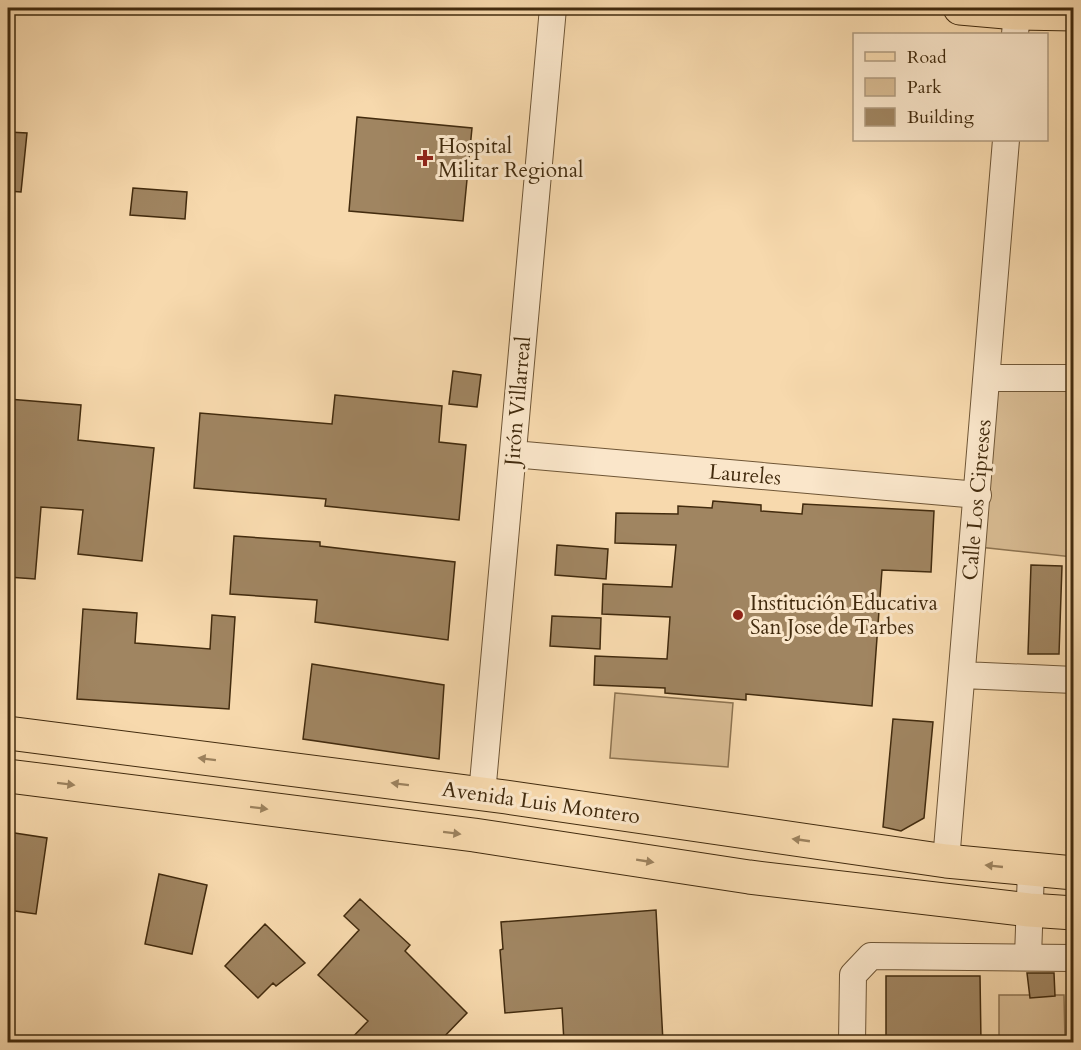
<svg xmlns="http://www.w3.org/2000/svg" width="1081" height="1050" font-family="Cardo,serif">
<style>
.green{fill:#d8bb92;stroke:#8d7350;stroke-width:1.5}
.building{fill:#a08561;stroke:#422b0e;stroke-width:1.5}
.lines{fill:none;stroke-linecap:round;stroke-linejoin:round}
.minor-casing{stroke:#6f5636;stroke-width:28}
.major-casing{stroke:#422b0e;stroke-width:35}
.minor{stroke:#fae6ca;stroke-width:26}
.major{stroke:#f7d9ad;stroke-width:33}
.oneway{fill:#9c825e}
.poi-dot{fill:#8f2418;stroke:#fae6ca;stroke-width:2}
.labels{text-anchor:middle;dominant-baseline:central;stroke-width:6;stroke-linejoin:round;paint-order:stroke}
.poi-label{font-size:21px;fill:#422b0e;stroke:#fae6ca;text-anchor:start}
.street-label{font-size:21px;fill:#422b0e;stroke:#fae6ca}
</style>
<rect width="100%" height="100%" fill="#f7d9ad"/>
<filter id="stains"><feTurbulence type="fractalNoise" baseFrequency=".00333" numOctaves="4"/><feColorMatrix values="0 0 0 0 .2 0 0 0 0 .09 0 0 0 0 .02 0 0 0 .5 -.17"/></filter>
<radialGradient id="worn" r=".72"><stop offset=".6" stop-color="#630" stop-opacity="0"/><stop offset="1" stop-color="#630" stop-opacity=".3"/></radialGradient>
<!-- green -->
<path class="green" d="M 1073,384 L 1073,557 L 979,547 L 993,388 Z
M 615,693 L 733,703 L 728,767 L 610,758 Z
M 999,995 L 1064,995 L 1065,1042 L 999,1042 Z"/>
<!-- building -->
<path class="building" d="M 357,117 L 472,128 L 463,221 L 349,211 Z
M 8,132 L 27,133 L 21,192 L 8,191 Z
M 133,188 L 187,192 L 185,219 L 130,215 Z
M 453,371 L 481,375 L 477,407 L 449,404 Z
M 335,395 L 442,406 L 439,442 L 466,445 L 459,520 L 325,506 L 326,499 L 194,488 L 200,413 L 332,424 Z
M 8,399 L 81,405 L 78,440 L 154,448 L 142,561 L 78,554 L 83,510 L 41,507 L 35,579 L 8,577 Z
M 713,501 L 761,505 L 761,511 L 802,514 L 803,504 L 934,511 L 931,572 L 882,570 L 872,706 L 746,694 L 746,700 L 665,693 L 665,688 L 594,685 L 595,656 L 667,659 L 670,617 L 602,614 L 603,584 L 672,587 L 676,545 L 615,543 L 616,513 L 678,514 L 678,506 L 712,508 Z
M 234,536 L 320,542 L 320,546 L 455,562 L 448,640 L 315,622 L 317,600 L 230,594 Z
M 557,545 L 608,549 L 606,579 L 555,575 Z
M 1031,565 L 1062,566 L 1059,654 L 1028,654 Z
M 83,609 L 137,613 L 135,643 L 210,649 L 212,615 L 235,617 L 229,709 L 77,699 Z
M 552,616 L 601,618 L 600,649 L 550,646 Z
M 312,664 L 444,685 L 439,759 L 303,739 Z
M 893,719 L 933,722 L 924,818 L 901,831 L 883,827 Z
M 8,832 L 47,838 L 36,914 L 8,910 Z
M 159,874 L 207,885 L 192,954 L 145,944 Z
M 360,899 L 410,945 L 405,951 L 467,1013 L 439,1042 L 348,1042 L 368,1021 L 318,975 L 359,930 L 344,916 Z
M 656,910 L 663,1042 L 564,1042 L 562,1008 L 505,1013 L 500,950 L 503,949 L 501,922 Z
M 265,924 L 305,963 L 276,986 L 273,983 L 258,998 L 225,966 Z
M 1027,973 L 1054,973 L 1055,996 L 1030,998 Z
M 886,976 L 980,976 L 981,1042 L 886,1042 Z"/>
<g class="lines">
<!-- minor casing -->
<g class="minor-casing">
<path id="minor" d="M 1015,34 L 1017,13
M 987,378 L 1074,378
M 513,454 L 978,495
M 963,675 L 1074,680
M 482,794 L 553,8
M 946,861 L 1006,140
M 1028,957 L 1031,870
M 852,1042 L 853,975 L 871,956 L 1074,958"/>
</g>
<!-- major casing -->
<g class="major-casing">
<path id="major" d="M 960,8 L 1017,13 L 1074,14
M 8,733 L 506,797 L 946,861 L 1074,873
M 8,776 L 474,835 L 749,877 L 1029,910 L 1074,913"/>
</g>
<!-- minor -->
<use href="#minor" class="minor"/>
<!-- major -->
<use href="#major" class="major"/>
</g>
<!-- one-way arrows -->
<defs><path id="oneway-solid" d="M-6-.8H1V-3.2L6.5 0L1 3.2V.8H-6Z" transform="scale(1.5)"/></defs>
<g class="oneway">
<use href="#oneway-solid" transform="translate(207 759) rotate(-173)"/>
<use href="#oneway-solid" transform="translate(66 784) rotate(7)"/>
<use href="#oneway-solid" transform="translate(400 784) rotate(-173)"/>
<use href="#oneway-solid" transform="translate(259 808) rotate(7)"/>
<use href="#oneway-solid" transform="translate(452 833) rotate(7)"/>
<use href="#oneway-solid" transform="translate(801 840) rotate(-172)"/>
<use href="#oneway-solid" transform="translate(645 861) rotate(9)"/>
<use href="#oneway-solid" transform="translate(994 866) rotate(-174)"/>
</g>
<!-- markers -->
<g class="poi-dot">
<path d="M422 149h6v6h6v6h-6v6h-6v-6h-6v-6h6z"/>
<circle cx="738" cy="615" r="6"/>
</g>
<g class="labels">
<!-- poi labels -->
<g class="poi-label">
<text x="438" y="146">Hospital<tspan x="438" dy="24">Militar Regional</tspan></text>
<text x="750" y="603">Institución Educativa<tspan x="750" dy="24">San Jose de Tarbes</tspan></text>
</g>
<!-- street labels -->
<g class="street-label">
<text transform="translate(518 401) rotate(-85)">Jirón Villarreal</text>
<text transform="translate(745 475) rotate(5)">Laureles</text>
<text transform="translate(977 500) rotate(-85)">Calle Los Cipreses</text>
<text transform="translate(541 803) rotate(8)">Avenida Luis Montero</text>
</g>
</g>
<!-- margin -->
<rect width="1081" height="1050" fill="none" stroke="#f7d9ad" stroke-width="30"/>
<rect x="9" y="9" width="1063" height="1032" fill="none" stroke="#422b0e" stroke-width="3"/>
<rect x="15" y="15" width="1051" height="1020" fill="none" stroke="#422b0e" stroke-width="1.5"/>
<!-- legend -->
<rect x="853" y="33" width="195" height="108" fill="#fae6ca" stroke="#b09b7f" stroke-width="1.5"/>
<rect x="865" y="52" width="30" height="9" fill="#f7d9ad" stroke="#b09b7f" stroke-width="1.5"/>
<text x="907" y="63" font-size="18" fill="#422b0e">Road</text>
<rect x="865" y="78" width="30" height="18" fill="#d8bb92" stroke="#b09b7f" stroke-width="1.5"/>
<text x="907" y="93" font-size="18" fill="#422b0e">Park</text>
<rect x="865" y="108" width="30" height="18" fill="#a08561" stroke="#b09b7f" stroke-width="1.5"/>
<text x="907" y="123" font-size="18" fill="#422b0e">Building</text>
<rect width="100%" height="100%" filter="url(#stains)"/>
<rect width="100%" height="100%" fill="url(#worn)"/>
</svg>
